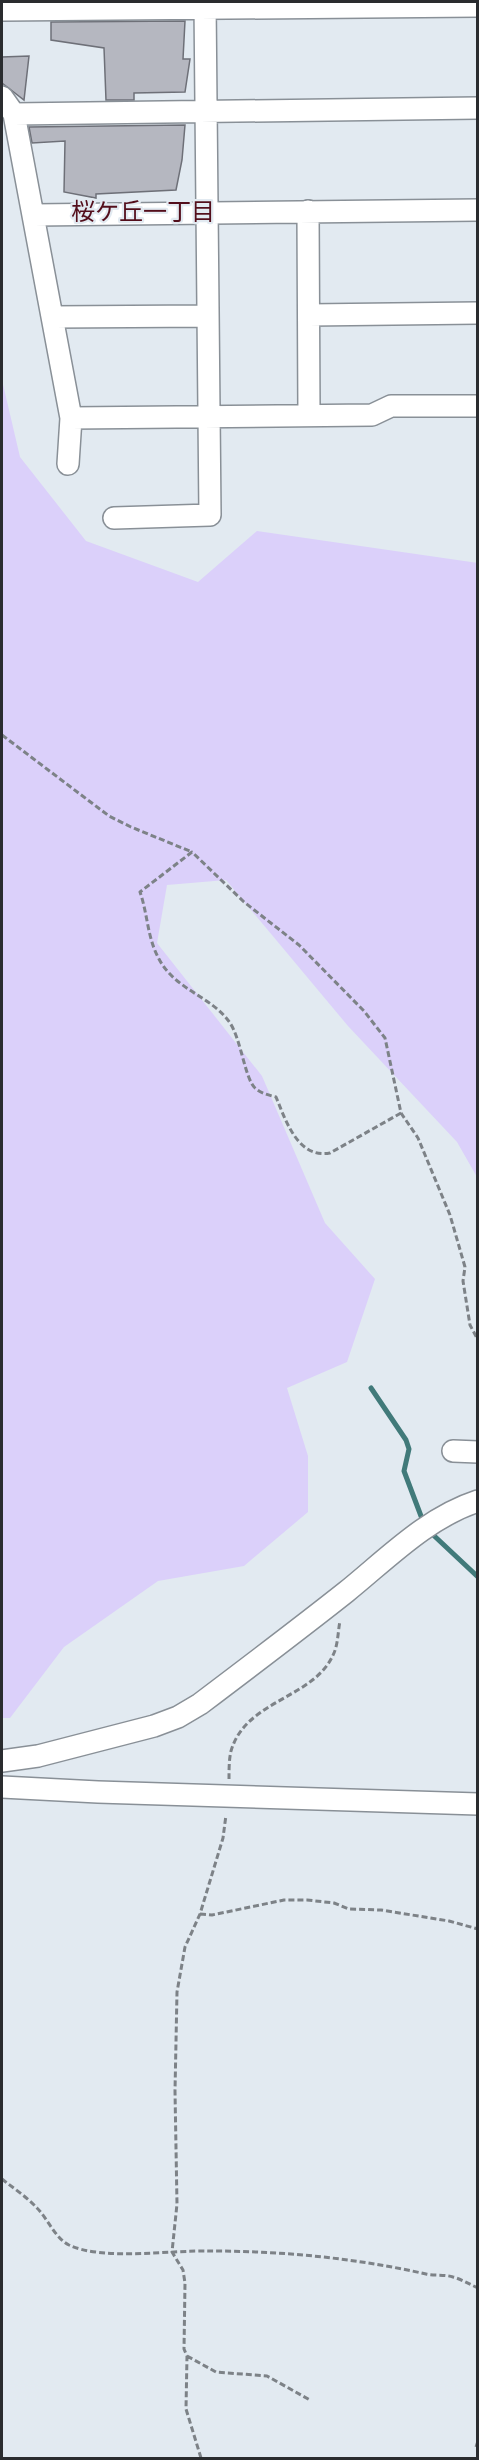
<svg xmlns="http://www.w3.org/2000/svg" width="479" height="2460" font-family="'PT Sans Narrow','Noto Sans JP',sans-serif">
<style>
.green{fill:#dbd0fa}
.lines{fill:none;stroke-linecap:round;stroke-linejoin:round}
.stream{stroke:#417a7a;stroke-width:5}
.building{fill:#b5b7c0;stroke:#6e7078;stroke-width:1.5}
.minor-casing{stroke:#899097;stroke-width:24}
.path{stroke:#7d8287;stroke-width:3;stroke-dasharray:6 3;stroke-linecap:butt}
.minor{stroke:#fff;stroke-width:21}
.labels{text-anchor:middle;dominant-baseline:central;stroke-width:4.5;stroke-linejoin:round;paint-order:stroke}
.neighbourhood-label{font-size:24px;fill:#530e1b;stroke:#e2eaf1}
</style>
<rect width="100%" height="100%" fill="#e2eaf1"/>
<!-- green -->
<path class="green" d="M 2,380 L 20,457 L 86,541 L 198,582 L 257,531 L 478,563 L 477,1177 L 457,1142 L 348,1026 L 226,880 L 167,885 L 157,943 L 262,1076 L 325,1223 L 375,1279 L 347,1362 L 287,1388 L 308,1456 L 308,1512 L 244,1566 L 158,1581 L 64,1647 L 10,1718 L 2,1718 Z"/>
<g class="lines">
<!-- stream -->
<path class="stream" d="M 371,1388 L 406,1440 L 409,1449 L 404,1471 L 424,1524
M 429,1531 L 478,1577"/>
</g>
<!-- building -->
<path class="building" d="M 185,21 L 183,59 L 190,59 L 185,92 L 134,93 L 134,100 L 106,100 L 104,48 L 51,40 L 51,22 Z
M 29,56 L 24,100 L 2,83 L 2,57 Z
M 185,125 L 182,160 L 176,190 L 96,194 L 96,198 L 64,192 L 65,141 L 32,143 L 29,127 Z"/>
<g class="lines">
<!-- minor casing -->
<g class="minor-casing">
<path id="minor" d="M 2,10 L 478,6
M 2,97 L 14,114 L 71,418 L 372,415 L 391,406 L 478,406
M 14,114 L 478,108
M 308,211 L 309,415
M 34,215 L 478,210
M 309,315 L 478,313
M 53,317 L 208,316
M 68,464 L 71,418
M 114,518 L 210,515 L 205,2
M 453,1451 L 478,1452
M 2,1761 L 38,1756 L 154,1726 L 178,1717 L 200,1704 C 249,1667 298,1630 346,1592 C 387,1559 426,1518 478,1501
M 2,1787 L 98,1792 L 478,1804"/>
</g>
<!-- path -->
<path class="path" d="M 2,735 L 109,816 L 131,827 L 192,852
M 401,1113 L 330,1153 C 298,1159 286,1121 276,1097 C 268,1095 260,1093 255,1088 C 245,1079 241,1039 230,1023 C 213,997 175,990 159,959 C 147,937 148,915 140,892 L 192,852 L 244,902 L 299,945 L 364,1011 L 385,1038 L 401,1113 L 418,1138 L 450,1215 L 465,1267 L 463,1281 L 470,1325 L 478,1340
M 229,1779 C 229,1770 229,1759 231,1751 C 246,1699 315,1699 334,1653 C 338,1644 338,1631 340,1621
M 200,1914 L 212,1915 L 284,1900 L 307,1900 L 334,1903 L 349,1909 L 381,1910 L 449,1921 L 478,1929
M 2,2179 C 13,2188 27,2197 37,2208 C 48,2219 55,2238 69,2245 C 103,2261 171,2250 209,2251 C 282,2251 355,2258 426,2274 C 434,2276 444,2274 453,2277 C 461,2279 469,2284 478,2288
M 187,2356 L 216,2372 L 267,2376 L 310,2400
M 476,2447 L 478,2441
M 201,2458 L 186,2409 L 187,2356 L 184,2349 L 185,2283 L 183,2270 L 172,2252 L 177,2204 L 175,2091 L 177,1992 L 185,1947 L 200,1914 L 223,1838 L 226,1815"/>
<!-- minor -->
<use href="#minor" class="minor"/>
</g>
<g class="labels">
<!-- neighbourhood labels -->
<g class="neighbourhood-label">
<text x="143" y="211">桜ケ丘一丁目</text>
</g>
</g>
<!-- border -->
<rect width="479" height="2460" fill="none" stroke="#2a2c2f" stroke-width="6"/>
</svg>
